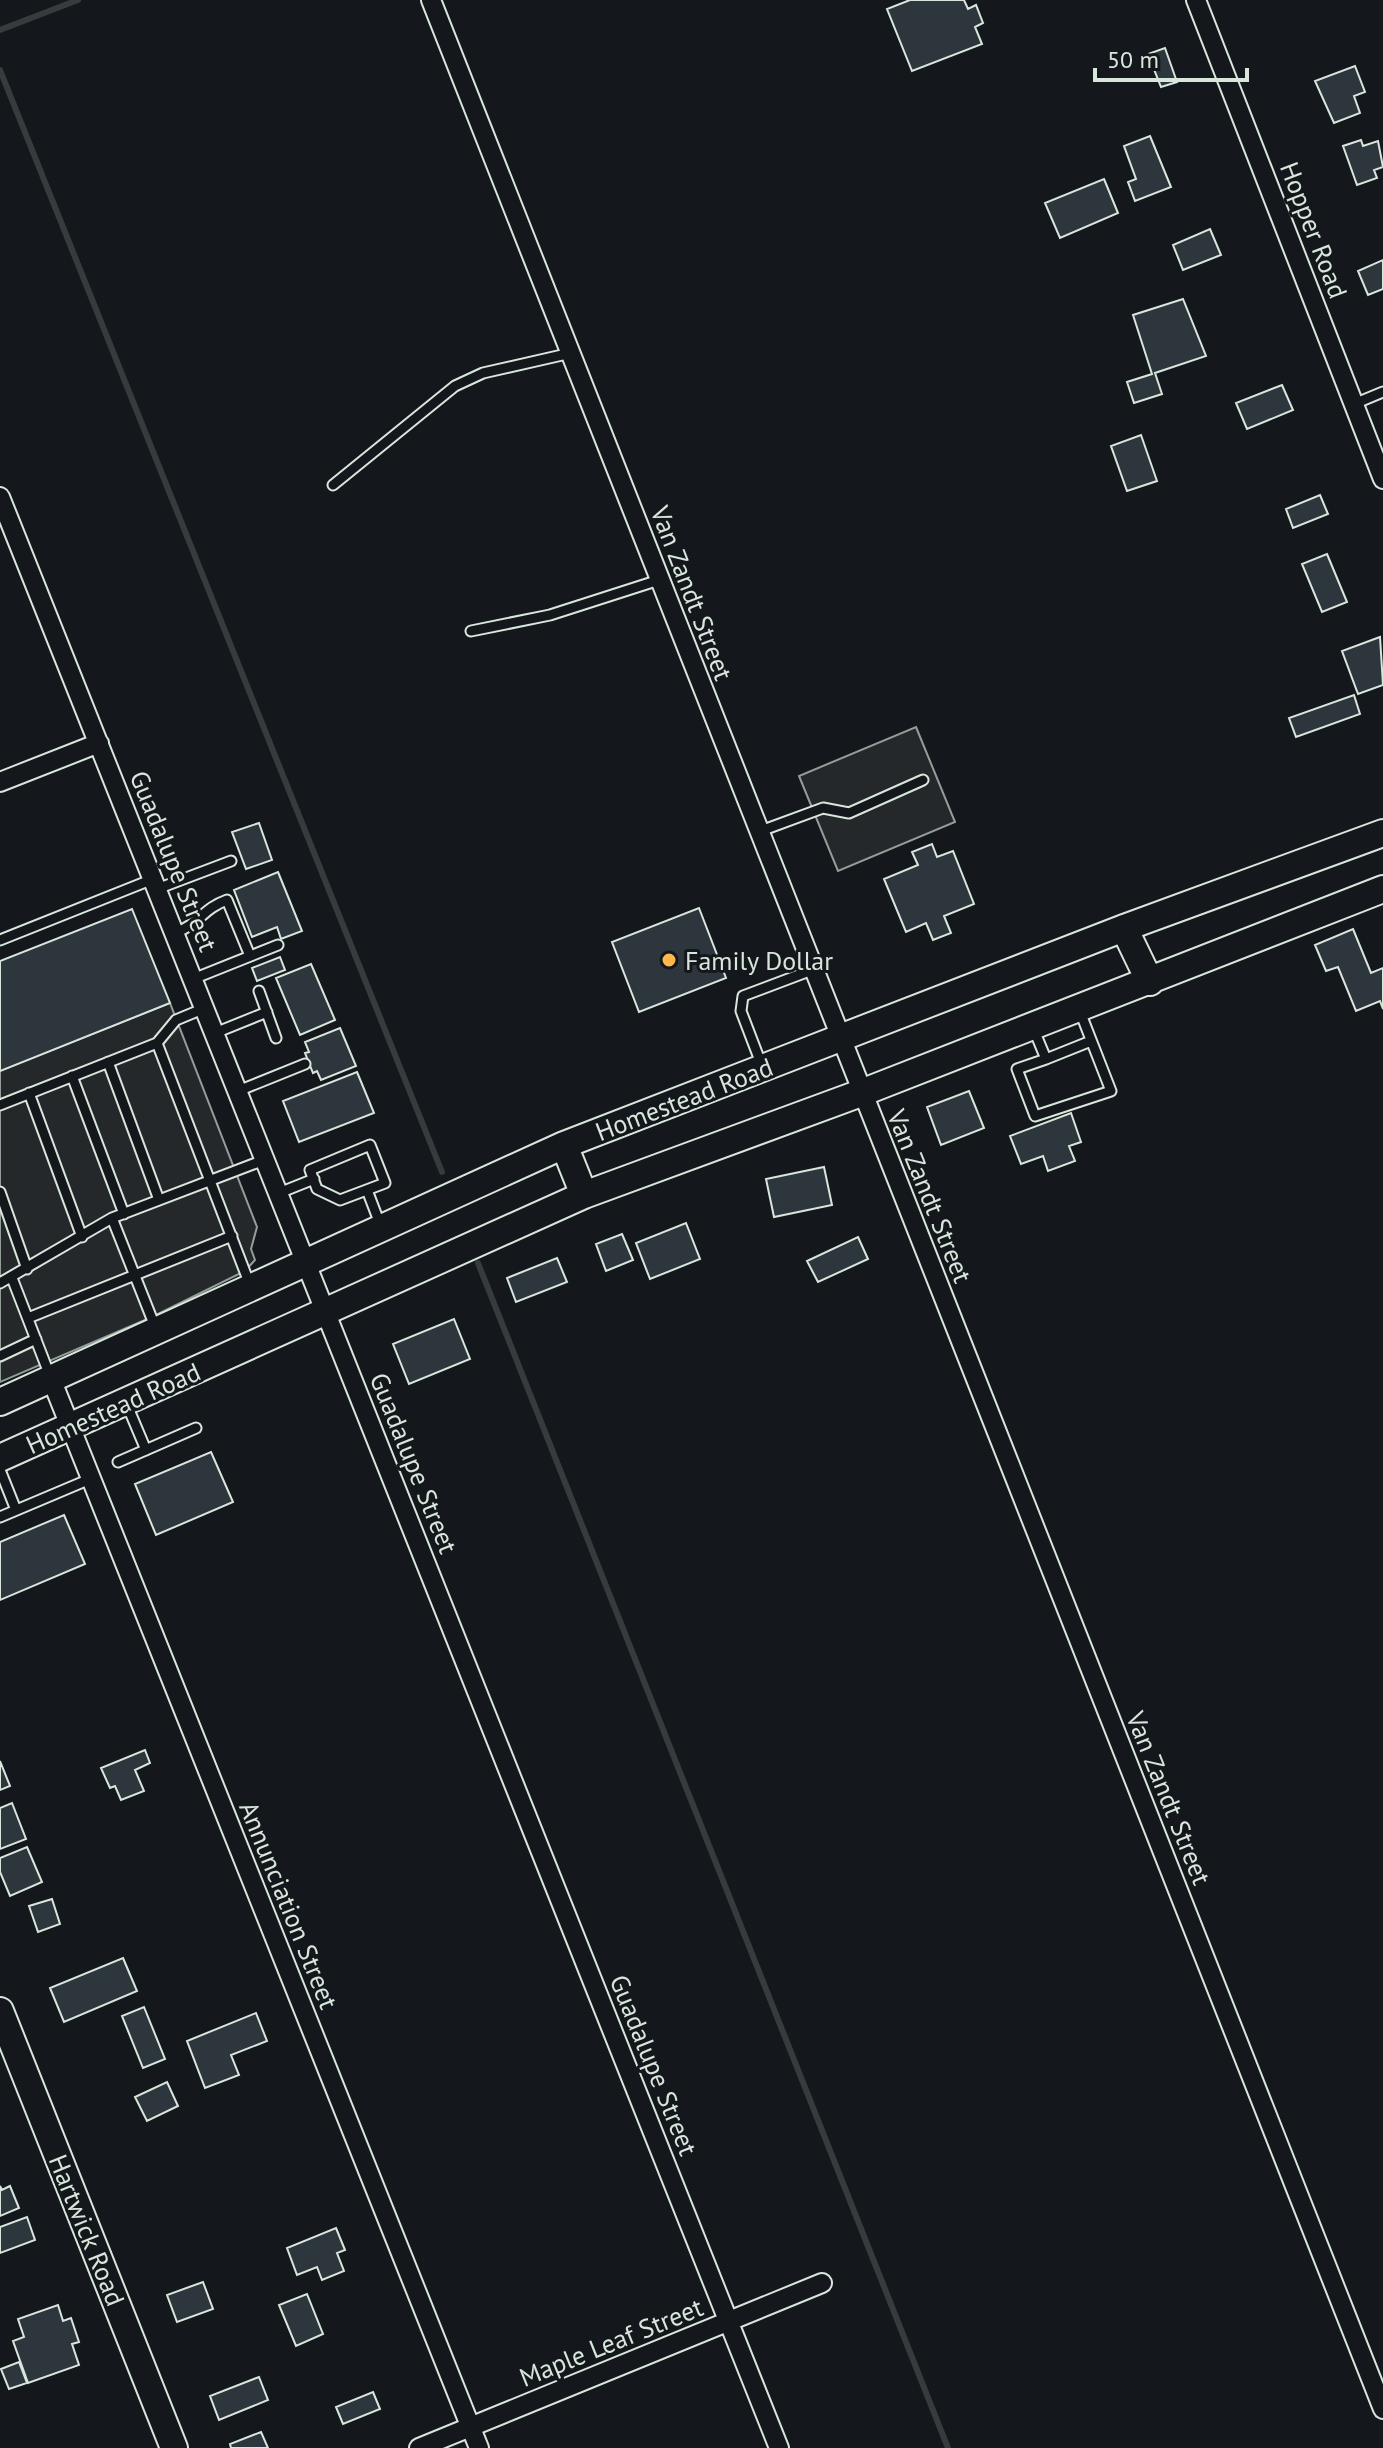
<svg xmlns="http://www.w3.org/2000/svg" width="1383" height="2448" font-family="'PT Sans',sans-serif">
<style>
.parking{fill:#24282b;stroke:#939e99;stroke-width:2}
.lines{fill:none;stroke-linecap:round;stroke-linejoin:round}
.stream{stroke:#363b3e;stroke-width:6}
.building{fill:#2c363c;stroke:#d8e6dc;stroke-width:2}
.lane-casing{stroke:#d8e6dc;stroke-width:13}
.street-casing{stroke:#d8e6dc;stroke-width:22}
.secondary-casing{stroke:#d8e6dc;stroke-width:30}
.lane{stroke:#14181c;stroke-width:9}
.street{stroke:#14181c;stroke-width:18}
.secondary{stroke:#14181c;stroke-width:26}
.poi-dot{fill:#ffb74d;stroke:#14181c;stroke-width:3}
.labels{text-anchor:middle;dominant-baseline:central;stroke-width:6;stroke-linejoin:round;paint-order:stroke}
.street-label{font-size:26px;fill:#d8e6dc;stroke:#14181c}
.poi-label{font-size:26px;fill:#d8e6dc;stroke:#14181c;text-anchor:start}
</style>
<rect width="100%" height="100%" fill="#14181c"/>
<!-- parking -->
<path class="parking" d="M 916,727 L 955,822 L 838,871 L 799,776 Z
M 170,1003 L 257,1227 L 251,1249 L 255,1260 L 245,1271 L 152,1317 L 0,1382 L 0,1071 Z"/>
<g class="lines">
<!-- stream -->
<path class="stream" d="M 0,30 L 78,0
M 0,70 L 442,1172
M 478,1263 L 948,2448"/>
</g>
<!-- building -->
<path class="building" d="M 910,0 L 964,0 L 968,9 L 976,5 L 983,23 L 975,27 L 982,44 L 912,71 L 887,9 Z
M 1165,48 L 1177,82 L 1161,87 L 1148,54 Z
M 1355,66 L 1365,92 L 1354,96 L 1360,113 L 1334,123 L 1315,81 Z
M 1150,136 L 1171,187 L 1135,201 L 1128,182 L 1136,179 L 1124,146 Z
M 1361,140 L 1363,146 L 1378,141 L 1383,167 L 1374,170 L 1377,178 L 1357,185 L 1343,146 Z
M 1104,179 L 1118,213 L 1060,238 L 1045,203 Z
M 1210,229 L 1221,255 L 1183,270 L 1173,245 Z
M 1383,260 L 1383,289 L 1368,295 L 1358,271 Z
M 1183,299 L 1206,356 L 1155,373 L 1162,394 L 1134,403 L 1127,382 L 1152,374 L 1133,315 Z
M 1282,385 L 1293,410 L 1247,429 L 1236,403 Z
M 1141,435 L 1157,481 L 1127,491 L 1111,446 Z
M 1320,495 L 1328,514 L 1293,528 L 1286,509 Z
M 1327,554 L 1347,602 L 1322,612 L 1302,564 Z
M 1380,637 L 1383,685 L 1358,694 L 1342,651 Z
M 1354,695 L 1360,714 L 1296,737 L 1289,718 Z
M 259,823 L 272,860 L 246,869 L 232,832 Z
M 932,844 L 937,857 L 953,851 L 974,904 L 944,916 L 951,933 L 933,940 L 926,923 L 906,932 L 884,879 L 918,865 L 912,852 Z
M 278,872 L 302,931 L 281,939 L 277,927 L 252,937 L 234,890 Z
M 699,908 L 726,978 L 639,1012 L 612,942 Z
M 132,909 L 170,1003 L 0,1071 L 0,961 Z
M 1353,929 L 1371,973 L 1383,968 L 1383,1009 L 1380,1001 L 1356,1011 L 1338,967 L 1326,971 L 1315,945 Z
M 280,957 L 285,970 L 257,981 L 252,968 Z
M 311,964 L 335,1020 L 300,1035 L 276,978 Z
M 340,1028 L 356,1066 L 321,1080 L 317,1071 L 313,1073 L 305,1053 L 309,1052 L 305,1042 Z
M 357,1072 L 374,1113 L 299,1142 L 283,1101 Z
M 969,1091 L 984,1128 L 941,1145 L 927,1107 Z
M 1071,1113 L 1081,1142 L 1069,1146 L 1075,1161 L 1048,1171 L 1043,1156 L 1021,1164 L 1010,1136 Z
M 824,1167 L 832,1205 L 774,1217 L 766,1179 Z
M 686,1223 L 700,1259 L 650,1279 L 636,1243 Z
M 622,1234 L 633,1260 L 606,1271 L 596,1244 Z
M 858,1237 L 868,1259 L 818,1282 L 807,1261 Z
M 557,1258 L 567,1282 L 516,1302 L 507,1278 Z
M 454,1319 L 470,1359 L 409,1384 L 393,1344 Z
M 211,1452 L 233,1502 L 156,1535 L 135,1484 Z
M 64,1515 L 85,1564 L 0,1600 L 0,1542 Z
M 145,1750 L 150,1763 L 135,1770 L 144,1791 L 121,1800 L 115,1786 L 110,1788 L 101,1768 Z
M 0,1761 L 10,1786 L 0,1790 Z
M 12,1803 L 26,1839 L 0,1849 L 0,1808 Z
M 27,1847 L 42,1882 L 10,1896 L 0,1872 L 0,1858 Z
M 52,1899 L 60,1924 L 38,1932 L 29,1906 Z
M 123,1958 L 137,1991 L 64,2022 L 50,1988 Z
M 144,2007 L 165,2059 L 143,2068 L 122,2016 Z
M 256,2013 L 267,2041 L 231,2055 L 239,2075 L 205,2088 L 187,2041 Z
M 167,2082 L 178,2106 L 147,2121 L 135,2097 Z
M 0,2186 L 2,2190 L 10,2186 L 19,2208 L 0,2216 Z
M 27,2217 L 35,2240 L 0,2253 L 0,2227 Z
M 336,2228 L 345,2250 L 337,2253 L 344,2271 L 322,2280 L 317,2267 L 297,2275 L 287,2248 Z
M 203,2282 L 213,2309 L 177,2322 L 167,2295 Z
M 307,2294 L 323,2334 L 296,2346 L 279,2305 Z
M 58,2305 L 63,2321 L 71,2318 L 79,2342 L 72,2344 L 79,2365 L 28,2383 L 13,2341 L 24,2337 L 18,2319 Z
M 19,2362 L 27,2383 L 9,2389 L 1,2369 Z
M 259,2377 L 268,2400 L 219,2420 L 210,2396 Z
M 373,2392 L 380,2409 L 343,2424 L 336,2407 Z
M 261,2432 L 268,2448 L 231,2448 L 230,2444 Z"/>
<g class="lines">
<!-- lane casing -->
<g class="lane-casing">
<path id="lane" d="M 1354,404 L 1383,392
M 333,485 L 455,386 L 483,373 L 571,353
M 471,631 L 550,615 L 659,580
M 758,832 L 823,808 L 849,813 L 923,780
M 157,889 L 231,861
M 175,933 C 201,923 202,909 227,900 L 250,956
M 0,940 L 153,879
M 193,979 L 278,945
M 259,991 L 276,1038
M 1034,1030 L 1046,1059 L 1017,1069 L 1035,1116 L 1111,1091 L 1079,1009
M 215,1033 L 267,1012
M 157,1043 L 176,1020 L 205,1008
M 1046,1059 L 1091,1041
M 108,1062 L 159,1200
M 762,1066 L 741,1011 L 743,996 L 812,970
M 72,1076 L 124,1214
M 238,1091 L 305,1064
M 29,1093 L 82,1237
M 0,1105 L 157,1043 L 250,1285
M 370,1145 L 385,1183 L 340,1200 L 317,1189 L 310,1170 Z
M 367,1190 L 380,1224
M 0,1192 L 27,1269
M 279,1193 L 314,1179
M 112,1218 L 156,1329
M 12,1278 L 50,1376
M 0,1283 L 112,1218 L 264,1160
M 28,1318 L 232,1236
M 0,1356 L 36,1339
M 127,1405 L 146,1450
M 118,1462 L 196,1428
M 0,1470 L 16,1510
M 0,1517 L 90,1479"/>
</g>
<!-- street casing -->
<g class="street-casing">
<path id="street" d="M 431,0 L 1383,2409
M 1196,0 L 1383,479
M 0,497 L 779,2448
M 0,782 L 99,743
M 52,1381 L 479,2448
M 419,2448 L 822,2283"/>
</g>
<!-- secondary casing -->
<g class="secondary-casing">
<path id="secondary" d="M 1124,928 L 1150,982
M 564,1145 L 584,1195
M 0,1402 L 564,1145 L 1124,928 L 1383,833
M 0,1458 L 584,1195 L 861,1093 L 1383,889
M 0,2011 L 174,2448"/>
</g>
<!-- lane -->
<use href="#lane" class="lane"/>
<!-- street -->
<use href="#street" class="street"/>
<!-- secondary -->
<use href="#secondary" class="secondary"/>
</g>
<!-- markers -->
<circle class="poi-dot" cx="669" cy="960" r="8"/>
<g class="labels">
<!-- street labels -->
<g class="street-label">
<text transform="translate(1314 230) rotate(69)">Hopper Road</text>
<text transform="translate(692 593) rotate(69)">Van Zandt Street</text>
<text transform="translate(174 861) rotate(68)">Guadalupe Street</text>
<text transform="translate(684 1099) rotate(-21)">Homestead Road</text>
<text transform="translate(930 1196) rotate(68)">Van Zandt Street</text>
<text transform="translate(113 1408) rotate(-24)">Homestead Road</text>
<text transform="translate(414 1463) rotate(68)">Guadalupe Street</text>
<text transform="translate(1169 1798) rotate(68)">Van Zandt Street</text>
<text transform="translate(289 1905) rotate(68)">Annunciation Street</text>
<text transform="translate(654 2065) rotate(68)">Guadalupe Street</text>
<text transform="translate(87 2230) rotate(68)">Hartwick Road</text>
<text transform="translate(611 2342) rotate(-22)">Maple Leaf Street</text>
</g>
<!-- poi labels -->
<g class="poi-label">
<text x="685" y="960">Family Dollar</text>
</g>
</g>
<!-- scale -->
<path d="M1095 68v12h152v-12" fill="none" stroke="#d8e6dc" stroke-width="4"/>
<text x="1107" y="68" font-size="24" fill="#d8e6dc" stroke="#14181c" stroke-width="6" paint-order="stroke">50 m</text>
</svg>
